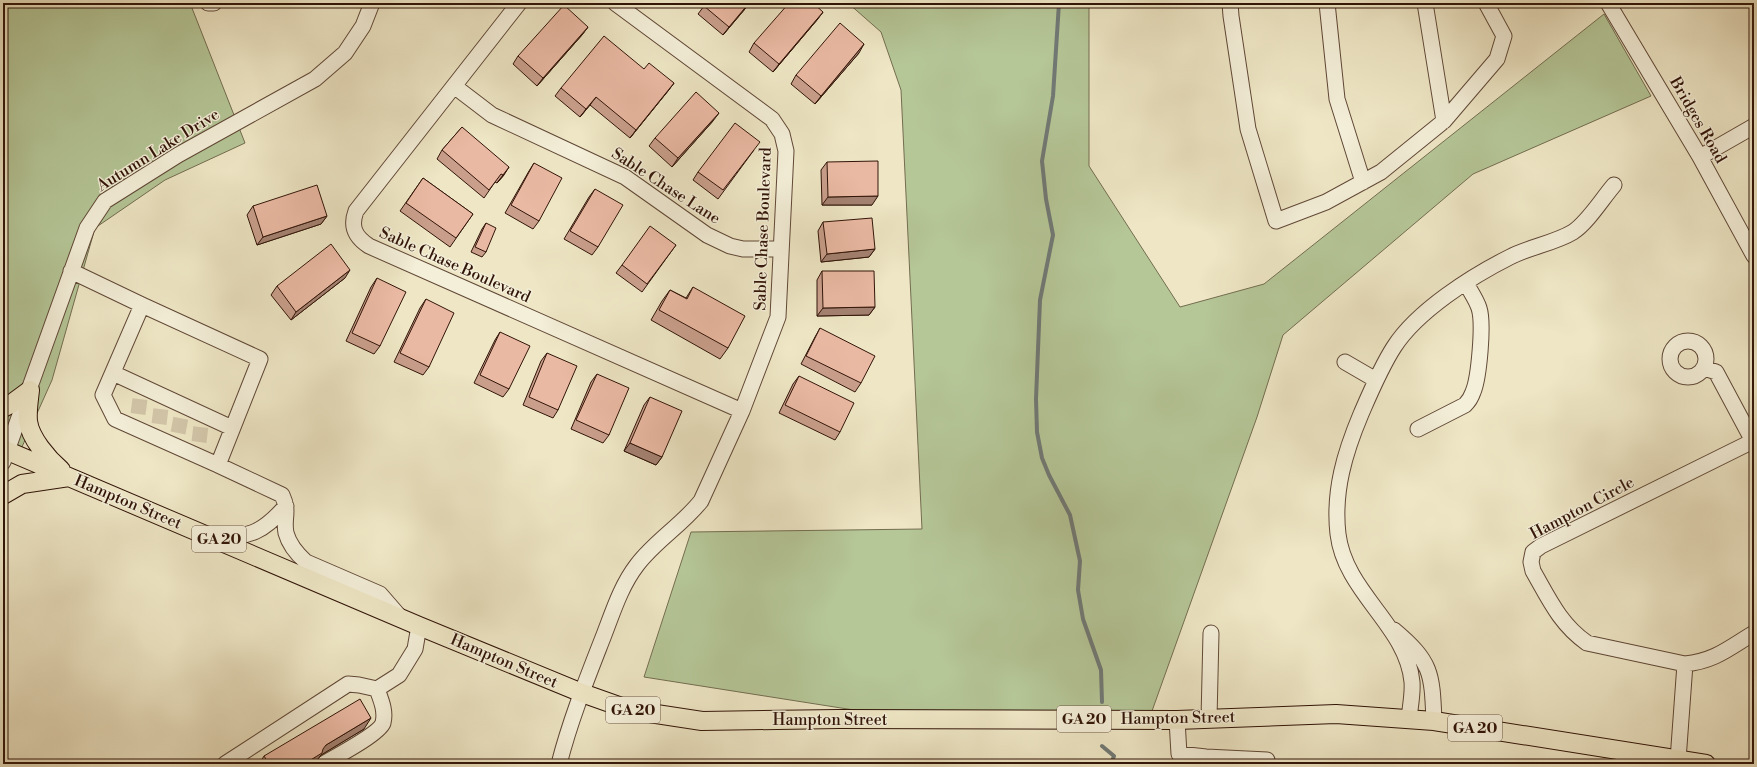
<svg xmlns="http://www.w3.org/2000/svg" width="1757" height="767" font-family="'Libre Bodoni',serif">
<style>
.green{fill:#b5c697;stroke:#736d50}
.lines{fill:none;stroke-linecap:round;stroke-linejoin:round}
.stream{stroke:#717975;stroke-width:4}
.minor-tunnel{stroke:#d2c6a9;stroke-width:15;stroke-dasharray:15 8;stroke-linecap:butt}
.minor-casing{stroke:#604837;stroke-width:17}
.major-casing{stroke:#311408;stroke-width:20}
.minor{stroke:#f4efd9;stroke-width:15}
.major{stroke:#eee6c5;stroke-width:18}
.wall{fill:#c99f8c;stroke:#311408}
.shaded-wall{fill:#a48272;stroke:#311408}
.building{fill:#eab9a3;stroke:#311408}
.labels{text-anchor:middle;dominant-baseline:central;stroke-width:3;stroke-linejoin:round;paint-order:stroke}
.shield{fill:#f4efd9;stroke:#6c5647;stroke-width:1}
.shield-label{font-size:15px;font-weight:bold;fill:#311408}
.street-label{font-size:16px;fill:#311408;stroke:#f4efd9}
</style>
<rect width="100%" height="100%" fill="#eee6c5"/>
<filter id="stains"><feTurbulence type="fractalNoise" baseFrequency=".005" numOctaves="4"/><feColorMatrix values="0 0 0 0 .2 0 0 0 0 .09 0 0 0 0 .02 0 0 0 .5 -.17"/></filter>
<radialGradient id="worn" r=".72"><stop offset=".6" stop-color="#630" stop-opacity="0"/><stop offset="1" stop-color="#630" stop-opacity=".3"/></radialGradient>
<!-- green -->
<path class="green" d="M 3,3 L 190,3 L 245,143 L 165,180 L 95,228 L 52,380 L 17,458 L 3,452 Z
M 848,3 L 1089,3 L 1089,166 L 1180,307 L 1264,284 L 1604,14 L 1651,96 L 1473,174 L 1283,335 L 1257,417 L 1147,725 L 911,719 L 644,677 L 691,532 L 922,529 L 901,90 L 881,32 Z"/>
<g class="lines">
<!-- stream -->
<path class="stream" d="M 1059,3 L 1053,96 L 1042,161 L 1046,199 L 1053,235 L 1040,300 L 1036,399 L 1037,432 L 1042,458 L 1049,475 L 1070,515 L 1080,561 L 1078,590 L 1083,619 L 1101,670 L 1102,702
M 1102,746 L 1114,756 L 1111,764"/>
<!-- minor-tunnel -->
<path class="minor-tunnel" d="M 138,414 L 140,399
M 159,424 L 161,408
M 178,433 L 181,417
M 199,442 L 201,425"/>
<!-- minor casing -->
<g class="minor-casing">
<path id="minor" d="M 208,3 L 214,3
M 519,3 L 356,211 C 350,227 355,237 369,246 L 742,411
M 1230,3 L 1231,16 L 1248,129 L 1276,221 L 1326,202 L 1381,172 L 1444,121 L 1497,59 L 1504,36 L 1486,3
M 1327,3 L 1337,99 L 1363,182
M 1425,3 L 1444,121
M 1608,3 L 1700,157 L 1754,256
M 454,86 L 492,115 L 625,177 L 707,235 L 730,246 L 743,249 L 780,249
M 1700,157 L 1754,126
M 71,271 L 142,305 L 260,359 L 218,465 L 282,495 C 290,512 283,518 286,533 C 289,544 297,554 306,562 L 380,594 L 400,617
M 142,305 L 103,395 L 115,419 L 218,465
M1670 359a18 18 0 1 1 36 0a18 18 0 1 1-36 0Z
M 1345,362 L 1376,380
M 1704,368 L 1716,372 L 1754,443
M 113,373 L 232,428
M 1418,429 L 1465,405 C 1469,401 1471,398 1473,392 C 1479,378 1484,323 1479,308 C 1476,299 1470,291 1466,283
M 1753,441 L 1541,546 L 1533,552 L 1531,562 L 1533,571 C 1549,599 1560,624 1587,643 L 1685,664 C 1715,661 1729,648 1754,633
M 3,462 L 87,228 L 105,201 L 178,155 L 315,79 L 345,53 L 363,26 L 372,3
M 217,539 C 252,536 263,532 286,506
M 1394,630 C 1432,662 1432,673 1434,721
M 1209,719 L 1211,633
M 1409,719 C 1410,707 1413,694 1412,682 C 1407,626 1345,593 1338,534 C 1333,491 1345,452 1361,414 C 1371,391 1381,367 1394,347 C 1417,311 1472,276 1510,257 C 1529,247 1555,243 1573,232 C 1588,222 1602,199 1614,185
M 1177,720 L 1179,754 L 1206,757 L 1267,760
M 1678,760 L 1685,664
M 225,764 L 348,684 L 359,685 L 377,689 L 399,675 L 415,649 L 419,626
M 323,764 C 335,757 379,734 383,723 C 386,711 381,700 377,689
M 559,764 C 570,721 586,681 602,640 C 612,615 620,587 637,565 C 655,541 682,525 701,501 L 742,411 L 778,317 L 786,151 L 782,134 L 772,119 L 615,3"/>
</g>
<!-- major casing -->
<g class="major-casing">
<path id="major" d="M 30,390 C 29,400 27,411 28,421 C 30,438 48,459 61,470
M 3,408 L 11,404 L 30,390
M 3,449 L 419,626 L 582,693 L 630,710 L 702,721 L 839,719 L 1177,720 L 1336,714 L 1434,721 L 1706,764
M 3,495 L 22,484 L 69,477"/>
</g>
<!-- minor -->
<use href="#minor" class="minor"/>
<!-- major -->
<use href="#major" class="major"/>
</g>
<!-- wall -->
<path class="wall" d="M 750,3 L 723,35 L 698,14 L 704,6 Z
M 823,12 L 817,20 L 773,72 L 749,52 L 754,43 Z
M 588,27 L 582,35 L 537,86 L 513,64 L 518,56 Z
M 859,53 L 815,104 L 791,84 L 796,75 Z
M 644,69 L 674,83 L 668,91 L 630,138 L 590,105 L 580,117 L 555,96 L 561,88 Z
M 713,121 L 672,167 L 649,146 L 655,138 Z
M 462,127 L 504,175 L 497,183 L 495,182 L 484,198 L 437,159 L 442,150 Z
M 754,150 L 718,199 L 693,180 L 698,172 Z
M 827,162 L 872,205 L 822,205 L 821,170 Z
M 534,163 L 539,221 L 533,229 L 505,213 L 529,171 Z
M 423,178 L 473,214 L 450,247 L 400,211 Z
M 595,189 L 598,247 L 592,255 L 564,239 L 589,197 Z
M 253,206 L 327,216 L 321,224 L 257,245 L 247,215 Z
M 823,222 L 875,249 L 869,257 L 821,262 L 818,231 Z
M 486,223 L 486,252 L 482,257 L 471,252 L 482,229 Z
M 676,245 L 642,292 L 616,273 L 622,265 Z
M 822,271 L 875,307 L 869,315 L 817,316 L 817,280 Z
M 345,278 L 291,320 L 271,295 L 277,286 Z
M 377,278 L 380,346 L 374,354 L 346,341 L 371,287 Z
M 693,287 L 728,348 L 720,359 L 651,320 L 662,301 L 670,290 L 686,298 Z
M 426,299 L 429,367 L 423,375 L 394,362 L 420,308 Z
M 820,328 L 861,383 L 855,392 L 801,364 L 815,337 Z
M 500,332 L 509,389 L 503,397 L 474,383 L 495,340 Z
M 547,353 L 558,410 L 553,418 L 523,405 L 541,361 Z
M 597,374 L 609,435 L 603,443 L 571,429 L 591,382 Z
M 799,376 L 840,432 L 835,440 L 779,413 L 793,384 Z
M 650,397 L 662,457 L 656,465 L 624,451 L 644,405 Z
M 364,729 L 321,755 L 314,764 L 259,764 L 264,756 Z"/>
<!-- shaded-wall -->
<path class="shaded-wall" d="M 749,3 L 750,3 L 723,35 L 729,27 Z
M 823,12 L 817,20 L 773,72 L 779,64 Z
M 588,27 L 582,35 L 537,86 L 543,78 Z
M 864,44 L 859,53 L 815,104 L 821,96 Z
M 674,83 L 668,91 L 630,138 L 636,130 Z
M 596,97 L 590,105 L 580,117 L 586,109 Z
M 719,113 L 713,121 L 672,167 L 678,158 Z
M 509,167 L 504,175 L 497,183 Z
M 878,196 L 872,205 L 822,205 L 828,197 Z
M 327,216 L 321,224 L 257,245 L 263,237 Z
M 875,249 L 869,257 L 821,262 L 827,254 Z
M 350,270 L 345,278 L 291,320 L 296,312 Z
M 875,307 L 869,315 L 817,316 L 823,308 Z
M 630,443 L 662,457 L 656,465 L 624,451 Z
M 371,718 L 364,729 L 321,755 L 314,764 L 304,764 L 326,745 Z"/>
<!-- building -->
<path class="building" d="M 706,3 L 749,3 L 729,27 L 704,6 Z
M 789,3 L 813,3 L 823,12 L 779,64 L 754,43 Z
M 564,5 L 588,27 L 543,78 L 518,56 Z
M 840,23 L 864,44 L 821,96 L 796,75 Z
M 604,36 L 644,69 L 649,63 L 674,83 L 636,130 L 596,97 L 586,109 L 561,88 Z
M 696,92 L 719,113 L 678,158 L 655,138 Z
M 735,123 L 760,142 L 723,190 L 698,172 Z
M 462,127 L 509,167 L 503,175 L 501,174 L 489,190 L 442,150 Z
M 878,161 L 878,196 L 828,197 L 827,162 Z
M 534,163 L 562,178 L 539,221 L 511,205 Z
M 423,178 L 473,214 L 456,238 L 406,203 Z
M 317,185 L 327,216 L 263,237 L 253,206 Z
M 595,189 L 623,205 L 598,247 L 570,231 Z
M 872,218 L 875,249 L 827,254 L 823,222 Z
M 486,223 L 496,228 L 486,252 L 475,247 Z
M 650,226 L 676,245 L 647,284 L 622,265 Z
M 331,244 L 350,270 L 296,312 L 277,286 Z
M 822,271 L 874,271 L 875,307 L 823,308 Z
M 377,278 L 406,292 L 380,346 L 352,333 Z
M 693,287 L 745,316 L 728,348 L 659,310 L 670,290 L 687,299 Z
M 426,299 L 454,313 L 429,367 L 400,353 Z
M 820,328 L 875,356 L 861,383 L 806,356 Z
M 500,332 L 530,346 L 509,389 L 480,375 Z
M 547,353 L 577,366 L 558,410 L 529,397 Z
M 597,374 L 629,388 L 609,435 L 576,420 Z
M 799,376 L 854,403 L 840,432 L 785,405 Z
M 650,397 L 682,411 L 662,457 L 630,443 Z
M 360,699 L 371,718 L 326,745 L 323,749 L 322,753 L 304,764 L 269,764 L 264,756 Z"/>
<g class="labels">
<!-- shield labels -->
<g class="shield">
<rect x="192" y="526" width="54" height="26" rx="3"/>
<rect x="606" y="697" width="54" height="26" rx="3"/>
<rect x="1057" y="706" width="54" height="26" rx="3"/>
<rect x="1448" y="715" width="54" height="26" rx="3"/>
</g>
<g class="shield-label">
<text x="219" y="539">GA 20</text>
<text x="633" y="710">GA 20</text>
<text x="1084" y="719">GA 20</text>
<text x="1475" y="728">GA 20</text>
</g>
<!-- street labels -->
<g class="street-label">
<text transform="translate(1698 120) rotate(60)">Bridges Road</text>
<text transform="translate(158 150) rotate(-32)">Autumn Lake Drive</text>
<text transform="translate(666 186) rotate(33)">Sable Chase Lane</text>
<text transform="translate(763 229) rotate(-88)">Sable Chase Boulevard</text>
<text transform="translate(455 265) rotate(24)">Sable Chase Boulevard</text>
<text transform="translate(128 502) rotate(23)">Hampton Street</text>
<text transform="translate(1582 508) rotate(-28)">Hampton Circle</text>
<text transform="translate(504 661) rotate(23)">Hampton Street</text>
<text transform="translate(1178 718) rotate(-1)">Hampton Street</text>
<text x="830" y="720">Hampton Street</text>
</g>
</g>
<!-- margin -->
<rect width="1757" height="767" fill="none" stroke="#eee6c5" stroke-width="16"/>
<rect x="4" y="4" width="1749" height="759" fill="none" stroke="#311408" stroke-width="2"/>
<rect x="8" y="8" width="1741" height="751" fill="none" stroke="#311408"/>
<rect width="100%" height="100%" filter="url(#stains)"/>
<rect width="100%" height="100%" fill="url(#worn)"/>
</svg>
